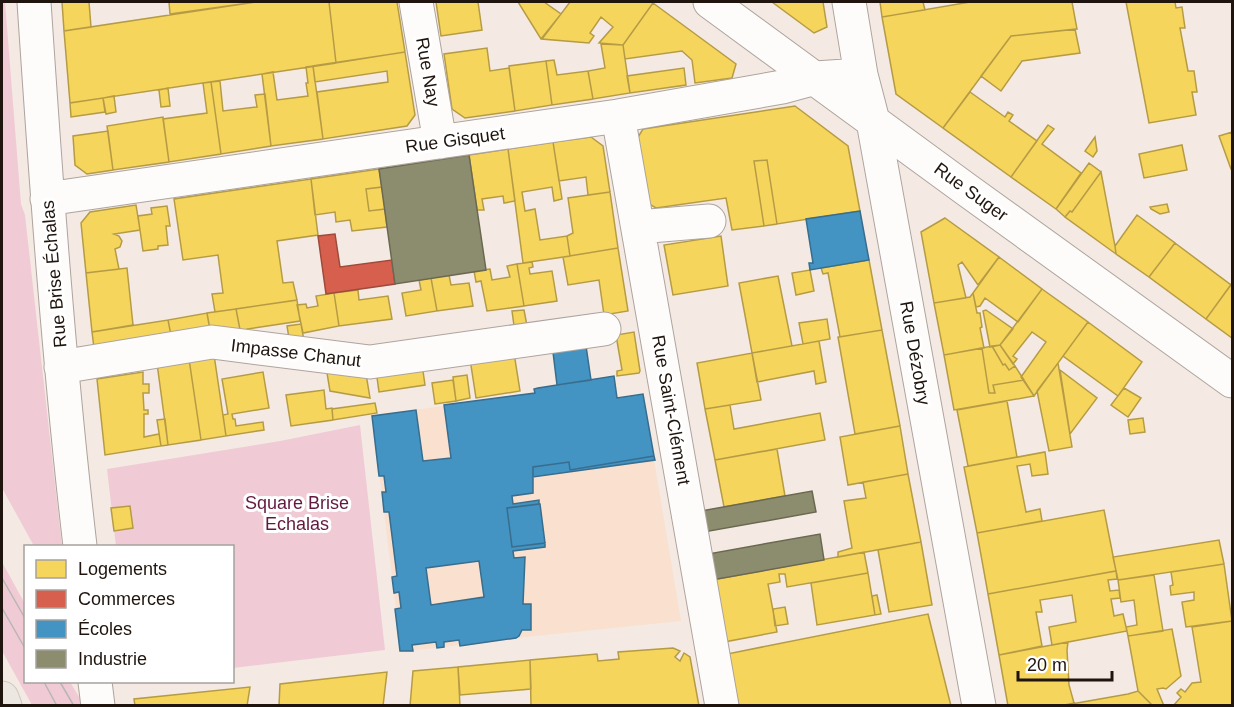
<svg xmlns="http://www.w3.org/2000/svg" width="1234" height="707" font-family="Arial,sans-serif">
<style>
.built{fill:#f9e0cf}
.green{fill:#f0cbd5}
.homes{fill:#f6d55c;stroke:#b69b45;stroke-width:1.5}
.shops{fill:#d6604d;stroke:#9f4a3a;stroke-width:1.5}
.schools{fill:#4393c3;stroke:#386d8d;stroke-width:1.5;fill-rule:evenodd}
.industry{fill:#8c8c6e;stroke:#6b6851;stroke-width:1.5}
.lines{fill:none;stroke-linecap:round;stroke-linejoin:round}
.minor-casing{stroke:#ada49d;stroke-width:35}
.major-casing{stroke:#cec9c4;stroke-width:35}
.minor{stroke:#fdfcfb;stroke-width:33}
.major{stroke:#ece8e1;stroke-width:33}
.tram{stroke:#b8b6b4;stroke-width:1.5}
.labels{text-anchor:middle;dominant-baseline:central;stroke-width:6;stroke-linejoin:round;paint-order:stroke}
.street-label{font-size:18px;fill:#1f150e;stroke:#fff}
.park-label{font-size:18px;fill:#63193f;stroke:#fff}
</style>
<rect width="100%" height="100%" fill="#f4eae3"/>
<!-- built -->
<path class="built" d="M 614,376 L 618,398 L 643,394 L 681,621 L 516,638 L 437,648 L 400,651 L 394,593 L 372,416 L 534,393 L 534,389 L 538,388 Z"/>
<!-- green -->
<path class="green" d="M 2,2 L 5,2 L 21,204 L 25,215 L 62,546 L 34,546 L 2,488 Z
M 360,425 L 385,650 L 233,668 L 232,546 L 116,546 L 107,469 L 280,441 Z
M 2,562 L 25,604 L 26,682 L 70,682 L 84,705 L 32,705 L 2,651 Z"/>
<!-- homes -->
<path class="homes" d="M 62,2 L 89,2 L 91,27 L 64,31 Z
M 169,2 L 256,2 L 170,14 Z
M 256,2 L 329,2 L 336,63 L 70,103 L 64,31 Z
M 329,2 L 397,2 L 405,52 L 336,63 Z
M 436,2 L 478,2 L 482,30 L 441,36 Z
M 518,2 L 544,2 L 561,14 L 541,39 Z
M 570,2 L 651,2 L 653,3 L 623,45 L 599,43 L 613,27 L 601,17 L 590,33 L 594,36 L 589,43 L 542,39 Z
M 772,2 L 823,2 L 827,27 L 814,33 Z
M 880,2 L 923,2 L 925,10 L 882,17 Z
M 970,2 L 1072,2 L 1077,29 L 1011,36 L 943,128 L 896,94 L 882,17 Z
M 1126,2 L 1175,2 L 1176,8 L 1182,7 L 1185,28 L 1180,28 L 1188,71 L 1194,71 L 1197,92 L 1192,92 L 1196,115 L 1149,123 Z
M 653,3 L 736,64 L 732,78 L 695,83 L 692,60 L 682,51 L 625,59 L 623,45 Z
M 1075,29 L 1080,53 L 1022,61 L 1001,91 L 981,76 L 1011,36 Z
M 601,44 L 623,45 L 630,93 L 593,99 L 588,71 L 605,68 Z
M 487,48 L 490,71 L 509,68 L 515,111 L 465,118 L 452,109 L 444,54 Z
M 405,52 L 415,115 L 407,126 L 323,139 L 317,92 L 388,82 L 387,71 L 315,82 L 313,66 Z
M 554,60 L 557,75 L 588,71 L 593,99 L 552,105 L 546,61 Z
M 546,61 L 552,105 L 515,111 L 509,66 Z
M 313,66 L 323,139 L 271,146 L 262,74 L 273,72 L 277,100 L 308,96 L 306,83 L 308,83 L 306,67 Z
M 684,68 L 686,85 L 630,93 L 627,76 Z
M 220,81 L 223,111 L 257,107 L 255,95 L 265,94 L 271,146 L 221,154 L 211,82 Z
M 211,82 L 221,154 L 169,162 L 163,119 L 207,113 L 203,83 Z
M 168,88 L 170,106 L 161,107 L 159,90 Z
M 970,92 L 1005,117 L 1008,112 L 1013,115 L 1009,121 L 1037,141 L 1011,177 L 943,128 Z
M 114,96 L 116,112 L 106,114 L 103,98 Z
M 103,98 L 105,112 L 71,117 L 70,103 Z
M 795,106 L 848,146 L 860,211 L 777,224 L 767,160 L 754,161 L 764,226 L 732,230 L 726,198 L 656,208 L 644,201 L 635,142 L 643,129 Z
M 163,117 L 169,162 L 113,170 L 107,126 Z
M 1048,125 L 1054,129 L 1042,144 L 1081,173 L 1056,209 L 1011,177 Z
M 108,131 L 113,170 L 87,174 L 75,165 L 73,136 Z
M 1232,132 L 1232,169 L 1231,169 L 1219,136 Z
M 591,137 L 603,146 L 610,192 L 588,195 L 586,177 L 559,181 L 553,142 Z
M 1095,137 L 1097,151 L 1093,157 L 1085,151 Z
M 553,142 L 562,199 L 554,201 L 552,187 L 522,192 L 525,211 L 535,209 L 540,240 L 567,236 L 570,256 L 523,263 L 508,149 Z
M 1182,145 L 1187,170 L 1144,178 L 1139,154 Z
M 508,149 L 515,201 L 504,203 L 503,196 L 482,199 L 484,210 L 477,210 L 469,155 Z
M 767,160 L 777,224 L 764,226 L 754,161 Z
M 1089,163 L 1101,172 L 1072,212 L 1070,211 L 1065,217 L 1056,209 Z
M 379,169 L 382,187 L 366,189 L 369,211 L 385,209 L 387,227 L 352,231 L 350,220 L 336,222 L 335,212 L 315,215 L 311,179 Z
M 1101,172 L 1115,246 L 1116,254 L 1065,217 L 1070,211 L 1072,212 Z
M 311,179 L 318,235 L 277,241 L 283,283 L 293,282 L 297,300 L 215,312 L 212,294 L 223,293 L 218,255 L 183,260 L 174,199 Z
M 382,187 L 385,209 L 369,211 L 366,189 Z
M 610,192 L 618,248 L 570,256 L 567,236 L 573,233 L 568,198 Z
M 1167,204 L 1169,212 L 1160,214 L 1151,209 L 1150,207 Z
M 136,205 L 140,230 L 114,234 L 119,236 L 122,241 L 120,247 L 115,249 L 119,269 L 86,273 L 81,223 L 90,212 Z
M 167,206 L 170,226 L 166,226 L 168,245 L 158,246 L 158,249 L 143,251 L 138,216 L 152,214 L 151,208 Z
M 1137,215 L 1175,243 L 1149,277 L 1116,254 L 1115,246 Z
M 945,218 L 999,257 L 978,285 L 962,262 L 958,265 L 966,298 L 934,303 L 921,232 Z
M 721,236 L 728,286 L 673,295 L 664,245 Z
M 1175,243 L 1231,285 L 1206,319 L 1149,277 Z
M 618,248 L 628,311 L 604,315 L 599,280 L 568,285 L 563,257 Z
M 999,257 L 1042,289 L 1018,322 L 985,298 L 980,306 L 976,307 L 973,293 Z
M 869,260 L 882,330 L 840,337 L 828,273 L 823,274 L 821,268 Z
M 532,262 L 533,267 L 529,268 L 530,274 L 552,271 L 557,301 L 524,306 L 517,264 Z
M 517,264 L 524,306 L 487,311 L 481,281 L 476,282 L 474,271 L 490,269 L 492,280 L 510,277 L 507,266 Z
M 127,268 L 133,325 L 92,332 L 86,273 Z
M 810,270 L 814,291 L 796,295 L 792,273 Z
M 449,275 L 451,285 L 469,283 L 473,306 L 437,311 L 431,278 Z
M 778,276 L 792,346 L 752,353 L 739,283 Z
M 431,278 L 437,311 L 406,316 L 402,293 L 421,290 L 419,280 Z
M 1232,283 L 1232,338 L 1206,319 Z
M 1042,289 L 1088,322 L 1034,396 L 1021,377 L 1046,342 L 1032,332 L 1013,356 L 1017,359 L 1013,364 L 1000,345 Z
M 358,290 L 359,300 L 388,296 L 392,319 L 339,326 L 334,293 Z
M 334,293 L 339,326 L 303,333 L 297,305 L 306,304 L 307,308 L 318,306 L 316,296 Z
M 973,293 L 977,313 L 980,313 L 982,327 L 980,328 L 984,348 L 944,355 L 934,303 L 970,297 Z
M 297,300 L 300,321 L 247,329 L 249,336 L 241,335 L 236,309 Z
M 236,309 L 241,335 L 210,330 L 207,313 Z
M 524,310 L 528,331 L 515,333 L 512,311 Z
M 986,310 L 1013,329 L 1000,345 L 990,347 L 983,311 Z
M 207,313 L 210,330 L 171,335 L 168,320 Z
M 827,319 L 830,339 L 803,344 L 799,323 Z
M 168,320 L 171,335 L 94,348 L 92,332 Z
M 1088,322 L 1142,362 L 1118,396 L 1063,356 Z
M 301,324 L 305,346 L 290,344 L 287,326 Z
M 882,330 L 900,426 L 855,434 L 838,337 Z
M 634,332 L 640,371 L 639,373 L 617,376 L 617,371 L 622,370 L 616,335 Z
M 819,341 L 826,382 L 816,384 L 814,371 L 757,382 L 752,353 Z
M 1000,345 L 1015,366 L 1009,370 L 1005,364 L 1003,365 L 992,346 Z
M 992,346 L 1003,365 L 1005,364 L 1009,370 L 1015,366 L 1024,380 L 993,385 L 995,393 L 989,393 L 982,348 Z
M 213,348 L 226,436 L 201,440 L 188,352 Z
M 982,348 L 989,393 L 995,393 L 993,385 L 1024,380 L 1034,396 L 954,410 L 944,355 Z
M 188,352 L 201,440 L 168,445 L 156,356 Z
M 514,353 L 520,391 L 476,398 L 470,359 Z
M 752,353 L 761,400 L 705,409 L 697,363 Z
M 1058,363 L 1072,447 L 1049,451 L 1037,391 Z
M 422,364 L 425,385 L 379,392 L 376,370 Z
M 326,367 L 366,374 L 370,398 L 330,391 Z
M 1060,370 L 1097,398 L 1070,434 Z
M 143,372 L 143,384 L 149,384 L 149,393 L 143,393 L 144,410 L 148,410 L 148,414 L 144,414 L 144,437 L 159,434 L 161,446 L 105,455 L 97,379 Z
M 263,372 L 269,408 L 232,414 L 233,419 L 235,419 L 236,426 L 263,422 L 264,430 L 226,436 L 223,415 L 228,414 L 222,379 Z
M 467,375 L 470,398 L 456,401 L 453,377 Z
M 453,380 L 456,401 L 435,404 L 432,383 Z
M 1124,388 L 1141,398 L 1128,417 L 1111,405 Z
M 324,390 L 326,409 L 332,408 L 333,420 L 291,426 L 286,395 Z
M 1007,401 L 1017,457 L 968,466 L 957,410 Z
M 375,403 L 377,413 L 333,420 L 332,409 Z
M 730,405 L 734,429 L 820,413 L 825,440 L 715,460 L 705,409 Z
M 1143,418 L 1145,432 L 1130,434 L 1128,420 Z
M 165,419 L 168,445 L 161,446 L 157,420 Z
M 900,426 L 908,474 L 848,485 L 840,437 Z
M 777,449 L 785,496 L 724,507 L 715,460 Z
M 1045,452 L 1048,474 L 1032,476 L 1030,464 L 1017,466 L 1026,512 L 1040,509 L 1042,521 L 977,533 L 964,467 Z
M 908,474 L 921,542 L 838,557 L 838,552 L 852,548 L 844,501 L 866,498 L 863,482 Z
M 130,506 L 133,528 L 114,531 L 111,508 Z
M 1104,510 L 1116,571 L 988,594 L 977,533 Z
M 1219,540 L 1224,564 L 1118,580 L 1113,557 Z
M 921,542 L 932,605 L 889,612 L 878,550 Z
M 864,552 L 868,573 L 787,587 L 785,574 L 779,574 L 780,582 L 768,584 L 777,632 L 724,642 L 712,580 Z
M 1224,564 L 1232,621 L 1186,627 L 1182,602 L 1194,600 L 1194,592 L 1171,595 L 1170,586 L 1173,585 L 1171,572 Z
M 1116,571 L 1117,579 L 1108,580 L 1110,591 L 1119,590 L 1120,598 L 1111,599 L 1114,616 L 1123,614 L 1127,631 L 1052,645 L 1049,627 L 1076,622 L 1072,595 L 1040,600 L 1042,612 L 1036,612 L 1042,646 L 999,655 L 988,594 Z
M 868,573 L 875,615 L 817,625 L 811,583 Z
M 1154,575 L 1163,631 L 1128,636 L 1126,627 L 1137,625 L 1134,600 L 1121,602 L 1118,580 Z
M 877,595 L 881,614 L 875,615 L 872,596 Z
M 785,607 L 788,624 L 775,626 L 773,609 Z
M 928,614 L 951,706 L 739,706 L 727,654 Z
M 1232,621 L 1232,706 L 1173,706 L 1181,697 L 1177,693 L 1181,689 L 1185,692 L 1192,683 L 1201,682 L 1192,627 Z
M 1172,629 L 1181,676 L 1166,689 L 1163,688 L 1157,689 L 1164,706 L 1153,706 L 1138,691 L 1128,636 Z
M 1068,642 L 1067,650 L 1069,685 L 1074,703 L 1060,706 L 1008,706 L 999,655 Z
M 673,648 L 680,651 L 675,657 L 680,661 L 684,653 L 690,657 L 699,706 L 531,706 L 530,660 L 597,654 L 598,661 L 619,659 L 618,652 Z
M 530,660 L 531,689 L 460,695 L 458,667 Z
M 458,667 L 460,706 L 410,706 L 413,671 Z
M 387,672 L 383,706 L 279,706 L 280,684 Z
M 250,687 L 247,706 L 135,706 L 134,699 Z
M 1138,691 L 1153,706 L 1060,706 L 1128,694 Z"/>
<!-- shops -->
<path class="shops" d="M 335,234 L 340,267 L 392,260 L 395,284 L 326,294 L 318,236 Z"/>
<!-- schools -->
<path class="schools" d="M 860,211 L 869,260 L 810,270 L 809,263 L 813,263 L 806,219 Z
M 585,339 L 591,380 L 557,385 L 552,344 Z
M 614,376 L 617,398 L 643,394 L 654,456 L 570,470 L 569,462 L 533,467 L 533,493 L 512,496 L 513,504 L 539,500 L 539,504 L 507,508 L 512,547 L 545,543 L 545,547 L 513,551 L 514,558 L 525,557 L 523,604 L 531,604 L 531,630 L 522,630 L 519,636 L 516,638 L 460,646 L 459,640 L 444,642 L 444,647 L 437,648 L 436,642 L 412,645 L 413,651 L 400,651 L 395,609 L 401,608 L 399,592 L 394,593 L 392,577 L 397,576 L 389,512 L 384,512 L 382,492 L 386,492 L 384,476 L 379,476 L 372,416 L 416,410 L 423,461 L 451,458 L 444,405 L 535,393 L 534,389 L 538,388 ZM 479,561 L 484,597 L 431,605 L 426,568 Z
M 654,456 L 655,460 L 533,477 L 533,467 L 569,462 L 570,470 Z
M 540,504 L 545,543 L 512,547 L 507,508 Z"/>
<!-- industry -->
<path class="industry" d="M 469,155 L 486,270 L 395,284 L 379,169 Z
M 812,491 L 816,512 L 704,532 L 701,511 Z
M 820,534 L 824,560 L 712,580 L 708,554 Z"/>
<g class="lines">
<!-- minor casing -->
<g class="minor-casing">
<path id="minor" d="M 34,2 C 46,183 59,365 80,546
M 416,2 L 440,142
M 710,2 L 967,190 L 1232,381
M 849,2 L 861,75 L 873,121 L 979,706
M 618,116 L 722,706
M 47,199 L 618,116 L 782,87 L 815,78 L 861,75
M 638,227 L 709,221
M 61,367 L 212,342 L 370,362 L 604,329
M 95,682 L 98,706"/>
</g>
<!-- major casing -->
<g class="major-casing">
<path id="major" d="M 2,698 L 5,706"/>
</g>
<!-- minor -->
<use href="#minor" class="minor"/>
<!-- major -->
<use href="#major" class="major"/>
<!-- tram -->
<path class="tram" d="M 2,578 L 26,620
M 2,608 L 26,650
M 44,682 L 57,706
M 60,682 L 74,706"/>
</g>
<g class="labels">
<!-- street labels -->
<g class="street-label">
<text transform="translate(428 72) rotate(80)">Rue Nay</text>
<text transform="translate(455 140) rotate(-8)">Rue Gisquet</text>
<text transform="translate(971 192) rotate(36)">Rue Suger</text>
<text transform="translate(54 274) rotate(-95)">Rue Brise Échalas</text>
<text transform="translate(296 353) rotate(7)">Impasse Chanut</text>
<text transform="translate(915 353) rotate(80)">Rue Dézobry</text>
<text transform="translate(671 410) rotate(80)">Rue Saint-Clément</text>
</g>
<!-- park labels -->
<g class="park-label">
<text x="297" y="503">Square Brise<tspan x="297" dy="21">Echalas</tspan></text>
</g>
</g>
<!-- border -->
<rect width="1234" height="707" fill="none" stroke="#1f150e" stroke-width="6"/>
<!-- legend -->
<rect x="24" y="545" width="210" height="138" fill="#ffffff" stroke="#a5a19f" stroke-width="1.5"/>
<rect x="36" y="560" width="30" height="18" fill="#f6d55c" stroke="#a5a19f" stroke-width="1.5"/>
<text x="78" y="575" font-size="18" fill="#1f150e">Logements</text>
<rect x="36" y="590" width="30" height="18" fill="#d6604d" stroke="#a5a19f" stroke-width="1.5"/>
<text x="78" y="605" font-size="18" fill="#1f150e">Commerces</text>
<rect x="36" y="620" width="30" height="18" fill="#4393c3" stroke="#a5a19f" stroke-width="1.5"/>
<text x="78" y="635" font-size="18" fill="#1f150e">Écoles</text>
<rect x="36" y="650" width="30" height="18" fill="#8c8c6e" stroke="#a5a19f" stroke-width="1.5"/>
<text x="78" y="665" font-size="18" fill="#1f150e">Industrie</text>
<!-- scale -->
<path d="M1018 671v9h94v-9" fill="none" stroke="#1f150e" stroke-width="3"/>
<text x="1027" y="671" font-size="18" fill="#1f150e" stroke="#ffffff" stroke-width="4.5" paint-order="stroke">20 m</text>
</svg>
